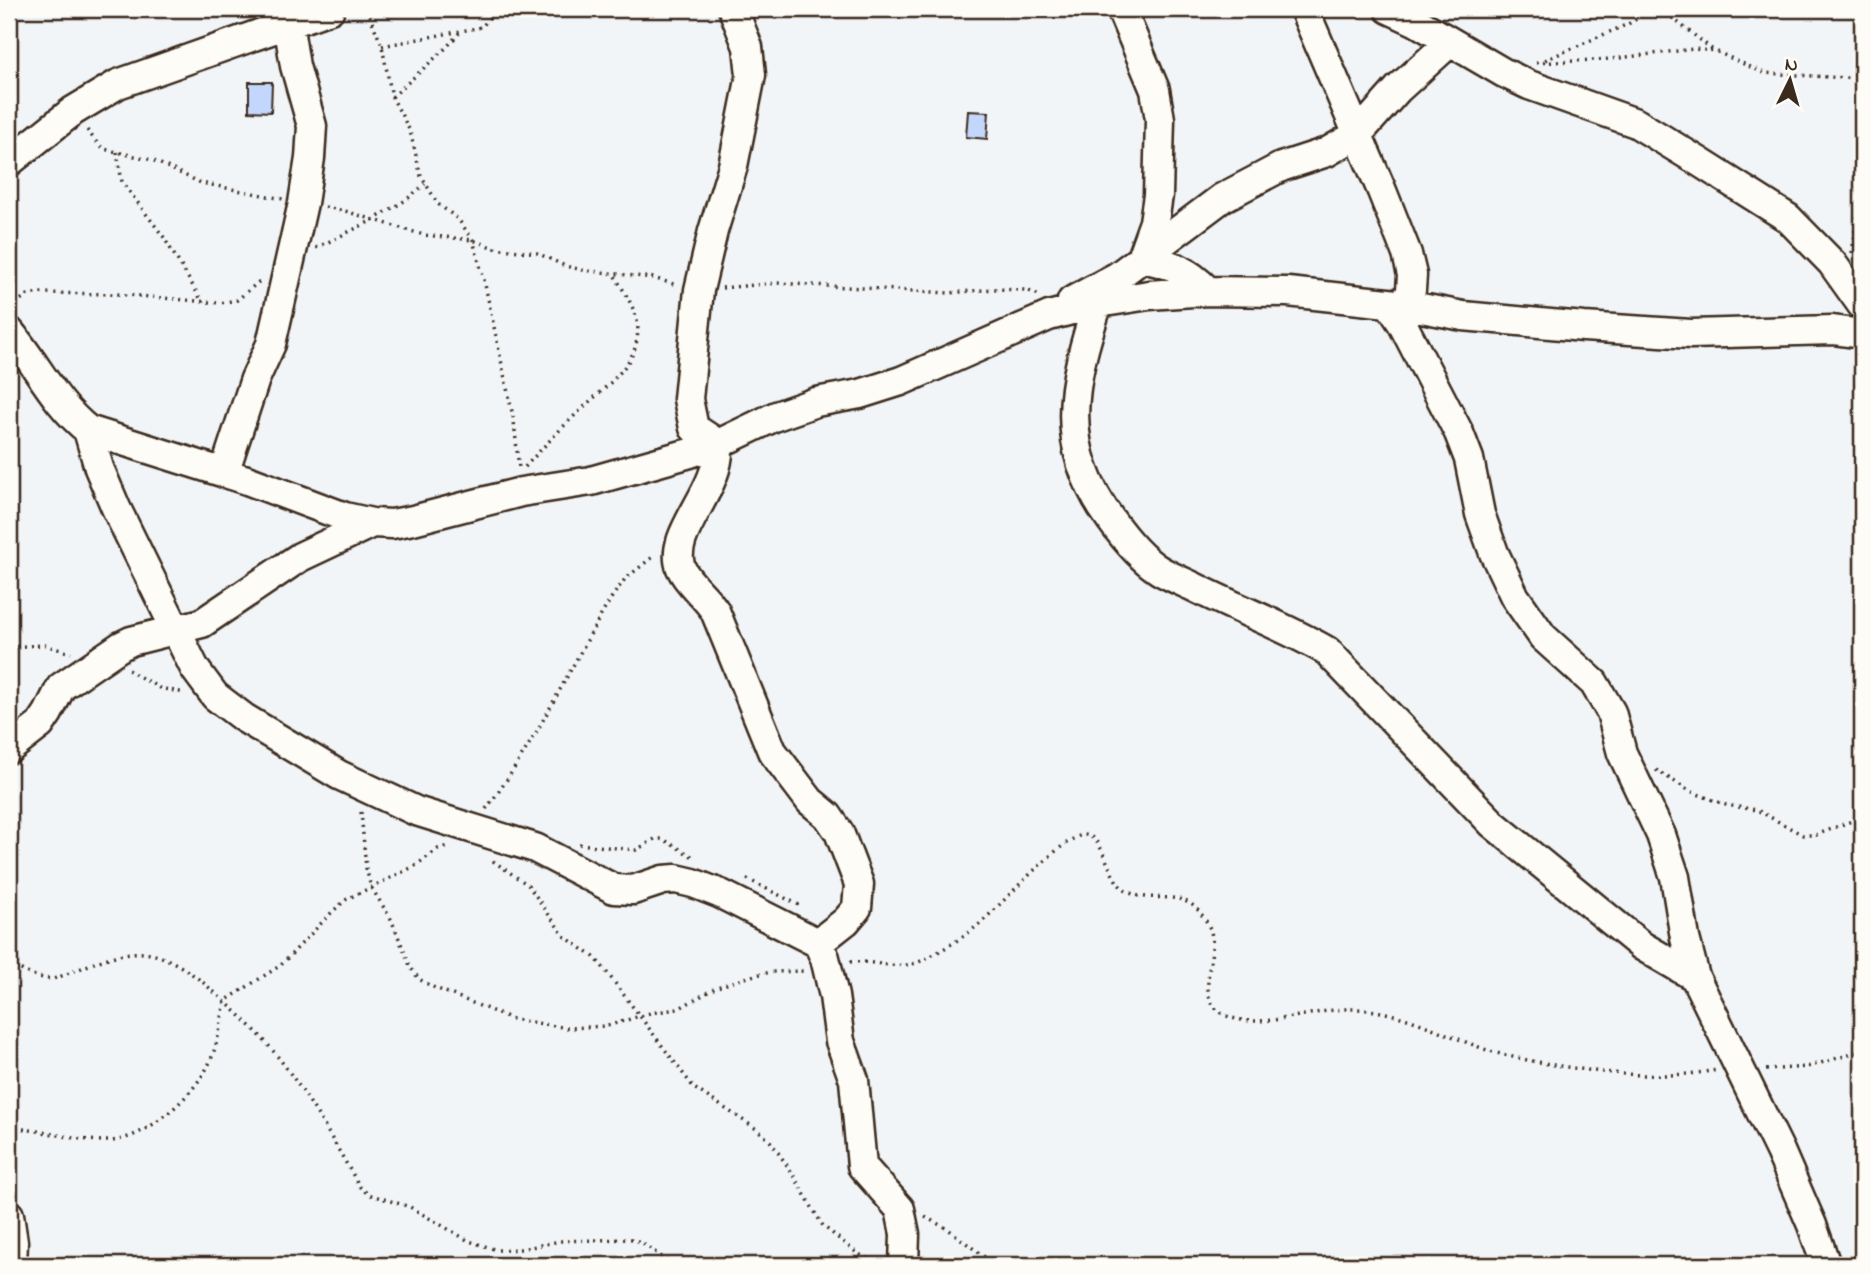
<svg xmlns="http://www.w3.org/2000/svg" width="1871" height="1274" font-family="'Indie Flower',sans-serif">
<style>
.building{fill:#c3d7fc;stroke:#3b2a1e;stroke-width:2}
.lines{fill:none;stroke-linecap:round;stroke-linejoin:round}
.minor-casing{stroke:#3b2a1e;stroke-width:33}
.path{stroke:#3b2a1e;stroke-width:3.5;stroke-dasharray:2 5;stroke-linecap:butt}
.minor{stroke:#fdfcf7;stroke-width:28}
</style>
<rect width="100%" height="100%" fill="#f1f5f8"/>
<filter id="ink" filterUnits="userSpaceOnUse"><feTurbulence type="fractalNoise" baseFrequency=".0143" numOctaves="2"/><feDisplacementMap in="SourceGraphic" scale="14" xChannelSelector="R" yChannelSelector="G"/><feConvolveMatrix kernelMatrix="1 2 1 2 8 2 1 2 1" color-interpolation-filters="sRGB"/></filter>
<g filter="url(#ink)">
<!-- building -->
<path class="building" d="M 249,82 L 272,82 L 271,112 L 249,111 Z
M 968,111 L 989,112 L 987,139 L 966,137 Z"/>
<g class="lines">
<!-- minor casing -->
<g class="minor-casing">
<path id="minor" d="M 733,9 L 748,47 L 751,75 L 733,166 L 713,231 L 699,290 L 688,399 L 694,428 L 718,444 C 722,490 667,533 681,568 C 688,584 705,595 715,611 L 772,751 L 810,801 L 828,816 L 839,832 L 859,884 L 857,908 L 846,921 L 818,943
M 1121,9 L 1155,90 L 1160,119 L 1158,195 L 1154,222 L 1141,258 C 1172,264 1186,269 1208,291
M 1304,9 L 1382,191 L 1407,254 L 1412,275 L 1411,290 L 1406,305
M 1389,9 L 1415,21 L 1504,73 L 1529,85 L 1636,123 L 1698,161 L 1788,218 L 1832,263 L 1862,305
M 9,162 L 73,111 L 118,84 L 330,9
M 1072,301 L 1118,276 L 1222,198 L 1281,167 L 1327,152 L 1358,134 L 1398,89 L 1450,42
M 1098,303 C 1071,384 1057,447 1111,520 C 1124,538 1140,558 1159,570 C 1169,576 1181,581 1192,586 C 1237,609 1284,626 1327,651 L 1493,824 L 1642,946 L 1695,977
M 1389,303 L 1402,323 L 1459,433 L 1469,459 L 1480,514 L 1494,553 L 1515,597 L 1543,637 L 1594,683 L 1611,712 L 1622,753 L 1661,835 L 1675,877 L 1685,938 L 1695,977 L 1780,1151 L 1812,1225 L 1826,1265
M 9,331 C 37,364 54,403 88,430 L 247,480 L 345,517 L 372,523 L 392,524 L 413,520 L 521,492 L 591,481 L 690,453 L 718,444 L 776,416 L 816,402 L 860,394 L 901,381 L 1049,316 L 1098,303 L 1149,295 L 1208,291 L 1288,292 L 1406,305 L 1463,316 L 1584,327 L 1691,334 L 1833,330 L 1862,334
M 88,430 L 99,468 L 116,508 L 195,669 L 215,696 L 244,718 L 339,775 L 416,811 L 535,848 L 614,889 L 633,890 L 663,880 L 676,879 L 693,883 L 721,894 L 818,943 L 825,958 L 834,996 L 840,1041 L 854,1080 L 862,1166 L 900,1209 L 905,1234 L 904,1265
M 224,473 L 255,379 L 271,344 L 303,203 L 310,158 L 312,126 L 295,66 L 288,22 L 274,9
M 9,749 L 40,725 L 48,713 L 61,687 L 121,646 L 131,641 L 202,623 L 300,557 L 372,523
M 9,1215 L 13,1242 L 12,1265"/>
</g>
<!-- path -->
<path class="path" d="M 367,9 L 382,46 L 392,97 L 410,131 L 421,176 L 438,204 L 458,219 L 473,240 L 484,280 L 514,421 L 519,469
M 1661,9 L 1713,50
M 382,46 L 482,27 L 496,9
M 1545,60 L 1628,24 L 1653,9
M 1536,63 L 1611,59 L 1694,49 L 1715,51 L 1764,73 L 1862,79
M 392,97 L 446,48 L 461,31
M 87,130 L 98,144 L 104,149 L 152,160 L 201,183 L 283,199
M 117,152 L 122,182 L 163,236 L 203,303
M 325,207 L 345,211 L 424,235 L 473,240 L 494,248 L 537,253 L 565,266 L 583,270 L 653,278 L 677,285
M 316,248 L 373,220 L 406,200 L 425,184
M 1852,253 L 1862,185
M 722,288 L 777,283 L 949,293 L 994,289 L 1026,290 L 1039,295
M 9,307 L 28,295 L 39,293 L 117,294 L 220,303 L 237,300 L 261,280
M 525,467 C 544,446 564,425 586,405 C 602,390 623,374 633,353 C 637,344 639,331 637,321 C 633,304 622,288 613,273
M 9,647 L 45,645 L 71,653
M 128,670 L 159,688 L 185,693
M 1656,770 L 1690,791 L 1726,805 L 1757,810 L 1803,835 L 1816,835 L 1862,817
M 486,809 C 536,743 569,668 612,597 L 625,579 L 655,555
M 361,812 L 366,868 L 371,887 L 391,919 L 411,968 L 419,979 L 433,987 L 512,1019 L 568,1028 L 607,1026 L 650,1013 L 678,1009 L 717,987 L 755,975 L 772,972 L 806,971
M 579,844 L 636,850 L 655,839 L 663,839 L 695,858
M 493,861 L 528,885 L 564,936 L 594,957 L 602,966 L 694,1088 L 758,1130 L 770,1141 L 791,1171 L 823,1226 L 857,1253 L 879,1265
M 747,879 L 803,907
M 9,962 C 23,972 35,978 53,979 C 81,970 114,950 144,953 C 167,955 189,971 205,984 C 229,1005 254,1027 274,1052 C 307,1093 333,1141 360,1187 L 368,1194 L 410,1207 L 469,1241 L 497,1250 L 521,1249 L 560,1241 L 631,1239 L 641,1242 L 673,1265
M 850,962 C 875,960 899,972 923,960 C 941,951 961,939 977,926 C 997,910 1063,834 1085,835 C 1106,837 1107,882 1128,892 C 1151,904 1178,889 1198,910 C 1203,916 1209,924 1211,932 C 1218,958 1192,999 1225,1015 C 1259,1032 1318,1007 1356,1009 C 1400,1011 1437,1031 1476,1046 C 1501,1056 1528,1060 1554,1065 C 1608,1074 1662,1080 1717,1070
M 1766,1070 L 1807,1067 L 1862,1051
M 9,1128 C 43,1129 76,1142 110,1141 C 147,1139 194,1095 209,1064 C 218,1044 221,1022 225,1001 L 281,965 L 333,911 L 347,899 L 415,866 L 438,849 L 448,846
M 925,1217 L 948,1229 L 995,1265"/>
<!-- minor -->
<use href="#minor" class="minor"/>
</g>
</g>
<!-- margin -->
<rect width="1871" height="1274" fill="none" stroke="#fdfcf7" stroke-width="35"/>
<rect x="18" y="18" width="1836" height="1239" fill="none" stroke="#3b2a1e" stroke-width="2.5" filter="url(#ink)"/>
<!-- north arrow -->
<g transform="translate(1790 80) rotate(5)" stroke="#fdfcf7" stroke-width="5" paint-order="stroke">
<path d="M0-5L12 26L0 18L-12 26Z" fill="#3b2a1e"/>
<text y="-10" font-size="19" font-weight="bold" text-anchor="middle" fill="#3b2a1e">N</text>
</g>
</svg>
